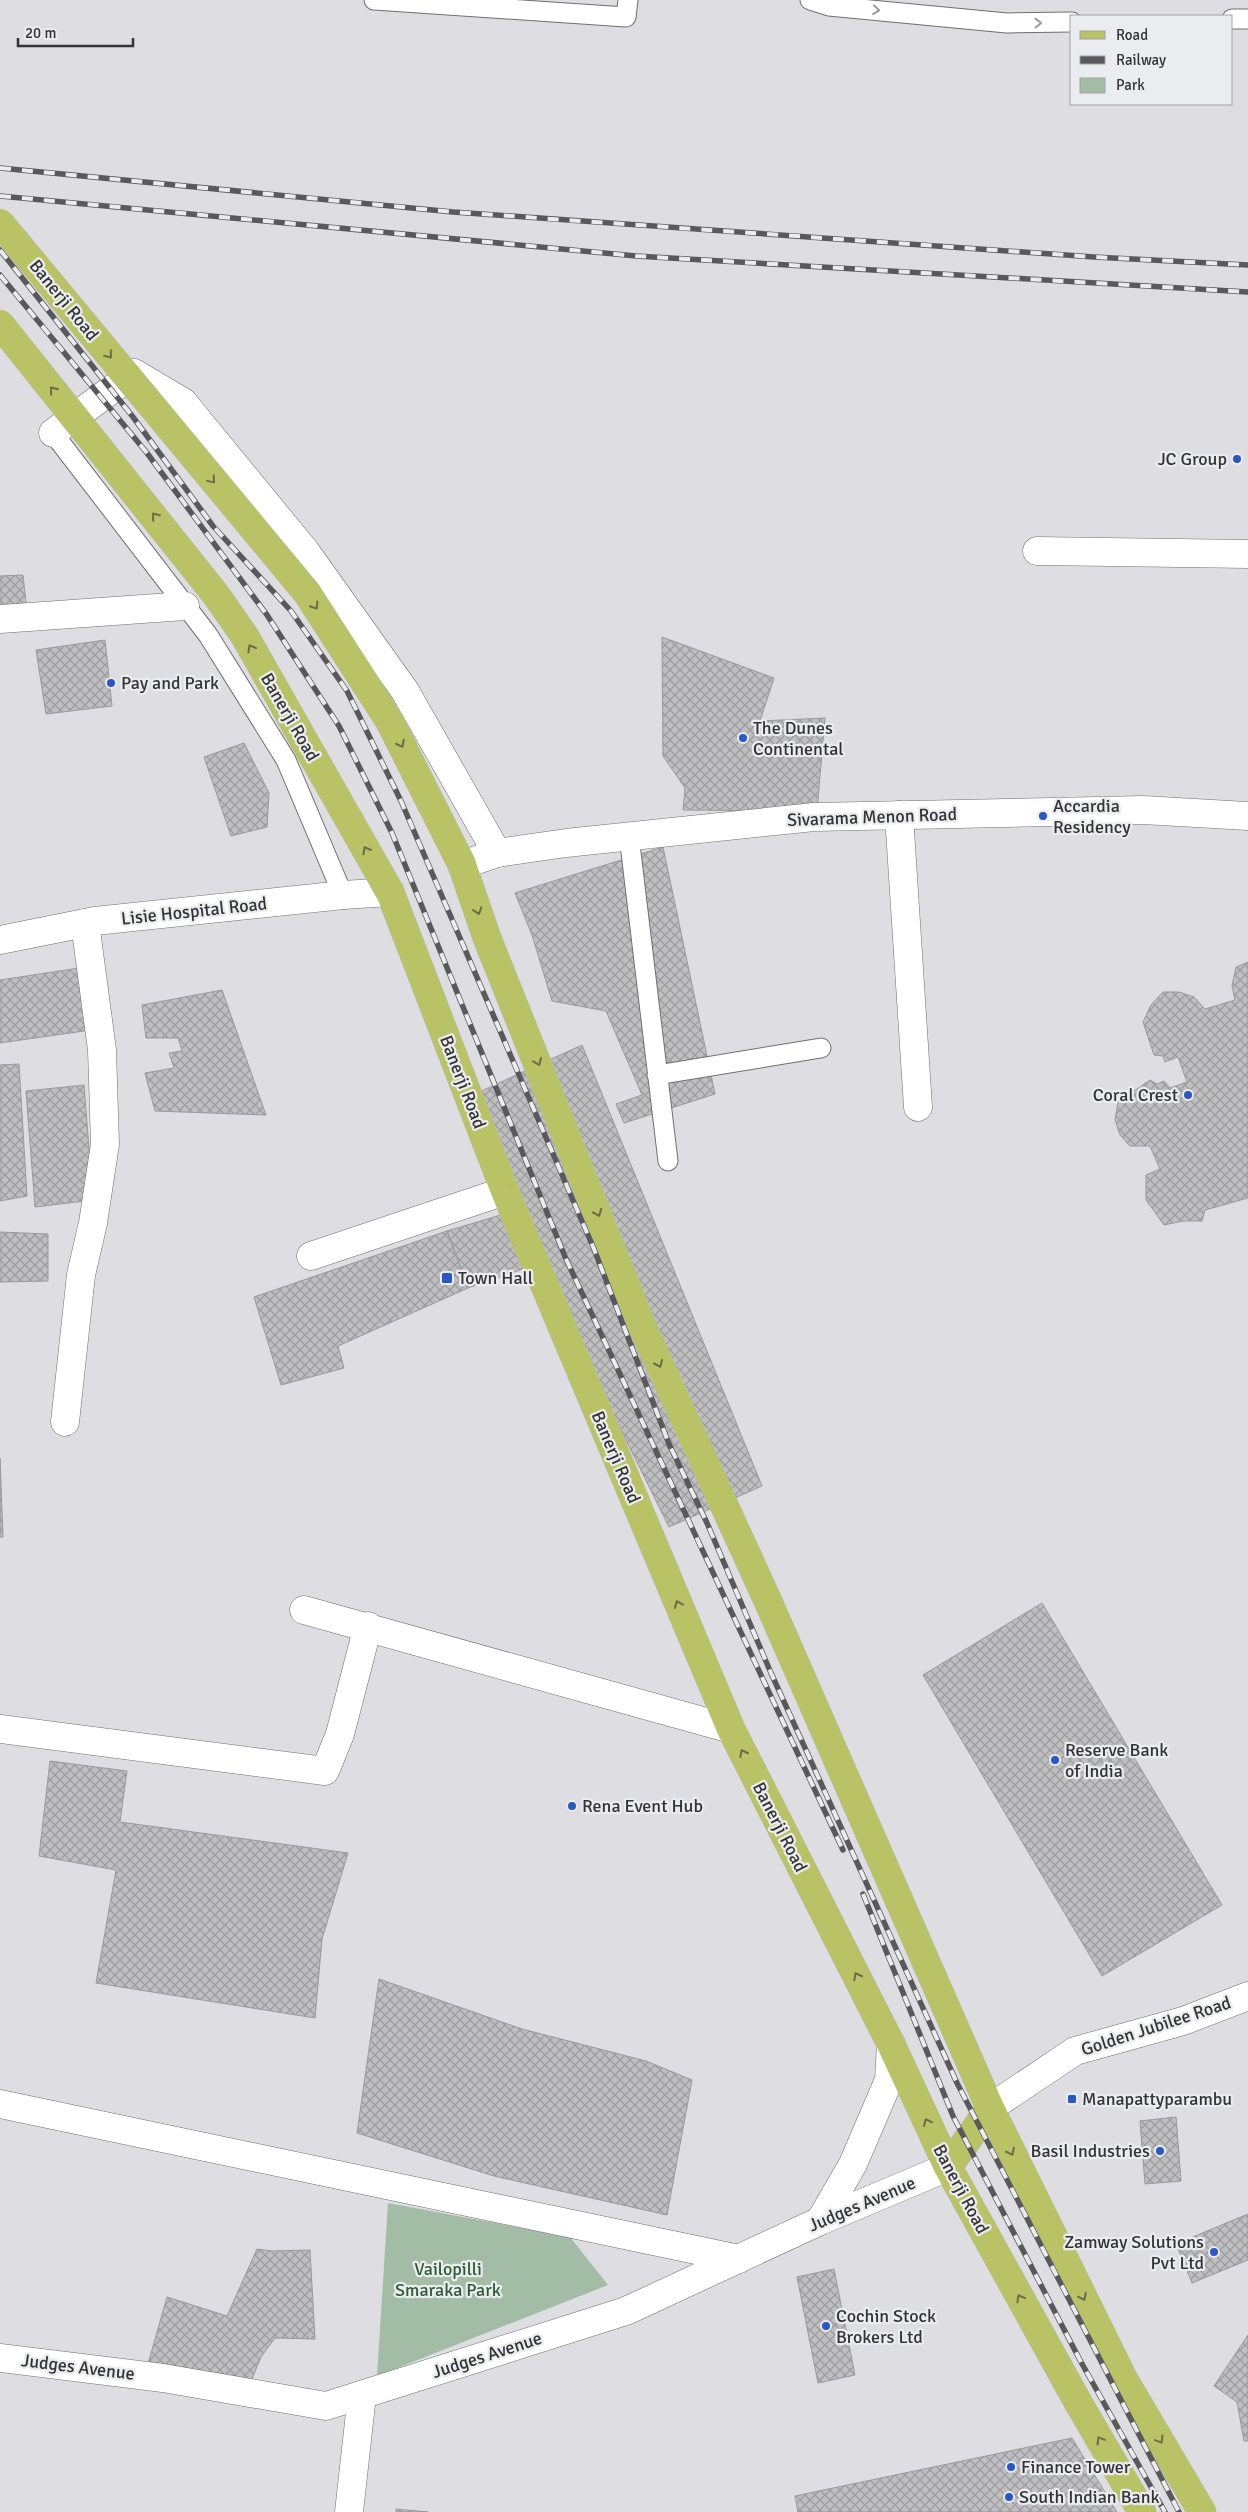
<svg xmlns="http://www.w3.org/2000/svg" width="1248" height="2512" font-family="Signika,sans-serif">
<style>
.green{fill:#a2bca5}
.building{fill:url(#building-cross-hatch);stroke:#99989b}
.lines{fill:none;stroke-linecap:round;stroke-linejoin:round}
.service-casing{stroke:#6f6f72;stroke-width:21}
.minor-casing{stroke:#6f6f72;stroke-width:29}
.tertiary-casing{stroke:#6f6f72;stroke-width:29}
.primary-casing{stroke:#bababa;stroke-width:29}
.service{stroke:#fff;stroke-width:19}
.minor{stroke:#fff;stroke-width:28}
.tertiary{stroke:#fff;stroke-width:28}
.primary{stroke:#b9c366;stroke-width:28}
.rail-casing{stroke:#59595b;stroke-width:5.5}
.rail{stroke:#ebecef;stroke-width:4;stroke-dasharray:11;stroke-linecap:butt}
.primary-bridge-casing{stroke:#bababa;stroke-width:29;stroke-linecap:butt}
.primary-bridge{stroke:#b9c366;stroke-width:28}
.oneway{stroke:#99999a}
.oneway2{stroke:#696d48}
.poi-dot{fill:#2857c6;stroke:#ebecef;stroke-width:2}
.labels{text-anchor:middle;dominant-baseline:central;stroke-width:4.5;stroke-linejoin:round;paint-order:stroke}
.street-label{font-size:18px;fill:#333334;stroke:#ebecef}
.poi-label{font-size:18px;fill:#333334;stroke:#ebecef;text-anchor:start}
.park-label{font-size:18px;fill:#2a5b33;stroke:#ebecef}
</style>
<defs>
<pattern id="building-cross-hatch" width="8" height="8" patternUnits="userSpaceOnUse" patternTransform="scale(1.25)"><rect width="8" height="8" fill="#bfbec1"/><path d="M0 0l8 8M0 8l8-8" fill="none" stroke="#9c9b9e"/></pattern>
</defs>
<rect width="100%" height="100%" fill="#dedee2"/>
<!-- green -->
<path class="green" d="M 388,2203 L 570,2237 L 608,2285 L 377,2376 Z"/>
<!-- building -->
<path class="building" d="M 23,575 L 27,612 L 0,614 L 0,576 Z
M 662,637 L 774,678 L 760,721 L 825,718 L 817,811 L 683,810 L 685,788 L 663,756 Z
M 105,640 L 112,706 L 46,714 L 36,650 Z
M 244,743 L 269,793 L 267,827 L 231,836 L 204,757 Z
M 663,847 L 715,1094 L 624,1123 L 616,1104 L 642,1095 L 606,1011 L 552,1001 L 532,935 L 515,893 Z
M 1248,962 L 1248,1198 L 1205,1210 L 1202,1221 L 1183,1221 L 1164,1225 L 1146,1200 L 1146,1175 L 1160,1169 L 1150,1146 L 1130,1146 L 1120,1135 L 1115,1120 L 1118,1102 L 1150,1080 L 1157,1084 L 1164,1081 L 1170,1088 L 1187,1082 L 1178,1057 L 1165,1062 L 1163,1056 L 1154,1055 L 1143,1022 L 1151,1005 L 1163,992 L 1179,992 L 1194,997 L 1205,1009 L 1235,1000 L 1232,986 L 1236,967 Z
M 79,968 L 91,1030 L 0,1043 L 0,980 Z
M 222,990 L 266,1115 L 155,1111 L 145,1073 L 174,1068 L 169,1053 L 182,1051 L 178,1038 L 146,1038 L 142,1005 Z
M 582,1045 L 762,1486 L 669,1527 L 538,1262 L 477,1093 Z
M 19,1064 L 27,1196 L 0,1201 L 0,1065 Z
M 84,1085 L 93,1200 L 35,1207 L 26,1091 Z
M 504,1214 L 526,1268 L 468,1288 L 447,1231 Z
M 447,1231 L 468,1288 L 338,1346 L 344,1368 L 281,1385 L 254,1297 Z
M 0,1232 L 48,1234 L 48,1281 L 0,1282 Z
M 0,1458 L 3,1537 L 0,1537 Z
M 1042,1603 L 1222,1905 L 1102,1976 L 923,1675 Z
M 50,1761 L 127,1771 L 120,1822 L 348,1853 L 322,1939 L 315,2018 L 96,1983 L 116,1870 L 39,1856 Z
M 379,1979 L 522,2029 L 646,2061 L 692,2080 L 667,2215 L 494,2176 L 357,2133 Z
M 1176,2117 L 1181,2181 L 1145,2184 L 1140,2121 Z
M 1248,2214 L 1248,2260 L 1192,2283 L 1176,2244 Z
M 257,2249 L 272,2251 L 310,2250 L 315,2339 L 275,2338 L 261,2357 L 252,2379 L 148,2364 L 167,2297 L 227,2316 Z
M 834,2269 L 855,2375 L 818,2383 L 797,2277 Z
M 1248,2335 L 1248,2441 L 1244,2441 L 1237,2402 L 1214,2386 Z
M 1072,2438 L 1117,2512 L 798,2512 L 795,2496 Z
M 396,2509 L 428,2512 L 396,2512 Z"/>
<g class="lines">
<!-- service casing -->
<g class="service-casing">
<path id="service" d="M 374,0 L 626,17 L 628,0
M 810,0 L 829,6 L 1007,23 L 1072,22
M 1232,19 L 1248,19
M 53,433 L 208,635 L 286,760 L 343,895
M 629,836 L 668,1161
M 657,1075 L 821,1048"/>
</g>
<!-- minor casing -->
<g class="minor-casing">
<path id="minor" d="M 53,433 L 134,373 L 183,402 L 306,552 L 405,691 L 497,853 L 462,865
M 1037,551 L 1248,554
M 0,619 L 185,606
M 899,815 L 918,1107
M 0,940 L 95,921 L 343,895
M 311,1256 L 505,1191
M 65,1422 L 81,1275 L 93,1223 L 105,1144 L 102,1050 L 85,923
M 304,1610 L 731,1729
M 0,1729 L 325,1771 L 340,1734 L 368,1626
M 0,2104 L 739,2259
M 990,2108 L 1075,2051 L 1183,2021 L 1248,1996
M 820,2221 L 853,2164 L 889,2080 L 891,2044
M 349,2512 L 362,2395"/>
</g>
<!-- tertiary casing -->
<g class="tertiary-casing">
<path id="tertiary" d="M 497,853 L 566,843 L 814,817 L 1143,810 L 1248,816
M 343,895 L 390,892
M 0,2358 L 163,2378 L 326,2406 L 626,2311 L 820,2221 L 948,2167"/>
</g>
<!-- primary casing -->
<g class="primary-casing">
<path id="primary" d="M 462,865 L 487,938 L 643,1328 L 767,1599 L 990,2108 L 1123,2378 L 1202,2512
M 390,892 L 505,1191 L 731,1729 L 891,2044 L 948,2167 L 1079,2404 L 1142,2512
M 948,2167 L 990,2108"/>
</g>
<!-- service -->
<use href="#service" class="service"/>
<!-- minor -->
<use href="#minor" class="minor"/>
<!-- tertiary -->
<use href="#tertiary" class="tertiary"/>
<!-- primary -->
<use href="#primary" class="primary"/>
<!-- rail casing -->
<g class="rail-casing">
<path id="rail" d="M 0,168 L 453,212 L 1094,257 L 1248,265
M 0,196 L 636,256 L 1248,292
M 0,250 L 133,417 L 213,526 L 291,611 L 347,691 L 401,801 L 594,1249 L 669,1444 L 707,1523 L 771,1673 L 957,2083 L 1179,2512
M 0,275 L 147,453 L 267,615 L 339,726 L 392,833 L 566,1259 L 843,1850
M 863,1894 L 953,2116 L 1081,2362 L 1165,2512"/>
</g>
<!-- rail -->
<use href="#rail" class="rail"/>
<!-- primary-bridge casing -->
<g class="primary-bridge-casing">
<path id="primary-bridge" d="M 0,223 L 307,593 L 390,722 L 462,865
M 0,324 L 216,595 L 244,635 L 390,892"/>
</g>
<!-- primary-bridge -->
<use href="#primary-bridge" class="primary-bridge"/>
</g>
<!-- one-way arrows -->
<defs><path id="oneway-chevron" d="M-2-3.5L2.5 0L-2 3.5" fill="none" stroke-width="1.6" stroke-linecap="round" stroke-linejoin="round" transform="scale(1.25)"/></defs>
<g class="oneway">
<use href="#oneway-chevron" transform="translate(876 10) rotate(6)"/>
<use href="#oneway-chevron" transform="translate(1038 23) rotate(-1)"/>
</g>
<g class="oneway2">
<use href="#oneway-chevron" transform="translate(109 355) rotate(51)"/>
<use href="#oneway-chevron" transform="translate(53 390) rotate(-129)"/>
<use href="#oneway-chevron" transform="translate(212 480) rotate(50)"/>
<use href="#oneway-chevron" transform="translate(155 516) rotate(-129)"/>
<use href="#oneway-chevron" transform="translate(315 606) rotate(57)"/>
<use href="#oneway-chevron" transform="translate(251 648) rotate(-119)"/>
<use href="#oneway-chevron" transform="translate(401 744) rotate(63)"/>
<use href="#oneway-chevron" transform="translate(366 850) rotate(-120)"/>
<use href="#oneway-chevron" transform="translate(478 911) rotate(71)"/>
<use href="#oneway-chevron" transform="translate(538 1062) rotate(67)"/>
<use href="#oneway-chevron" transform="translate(598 1213) rotate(68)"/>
<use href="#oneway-chevron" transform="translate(659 1364) rotate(66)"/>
<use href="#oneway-chevron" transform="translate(678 1604) rotate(-113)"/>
<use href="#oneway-chevron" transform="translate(743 1753) rotate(-117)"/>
<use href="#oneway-chevron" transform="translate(857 1976) rotate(-117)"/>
<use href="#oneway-chevron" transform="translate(927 2122) rotate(-115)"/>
<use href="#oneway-chevron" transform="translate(1011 2152) rotate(64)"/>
<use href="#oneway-chevron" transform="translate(1083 2297) rotate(64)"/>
<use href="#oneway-chevron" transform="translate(1020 2298) rotate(-119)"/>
<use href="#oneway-chevron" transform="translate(1100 2440) rotate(-121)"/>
<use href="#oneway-chevron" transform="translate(1160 2440) rotate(59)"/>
</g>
<!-- markers -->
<g class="poi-dot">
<circle cx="1237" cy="459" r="5"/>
<circle cx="111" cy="683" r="5"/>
<circle cx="743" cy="738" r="5"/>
<circle cx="1043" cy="816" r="5"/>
<circle cx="1188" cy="1095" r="5"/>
<rect x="441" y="1272" width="12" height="12" rx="2.5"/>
<circle cx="1055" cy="1760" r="5"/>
<circle cx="572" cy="1806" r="5"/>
<rect x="1067" y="2094" width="10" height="10" rx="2.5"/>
<circle cx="1160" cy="2151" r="5"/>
<circle cx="1214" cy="2252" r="5"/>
<circle cx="826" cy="2326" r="5"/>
<circle cx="1011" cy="2467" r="5"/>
<circle cx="1009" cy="2497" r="5"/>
</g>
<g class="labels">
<!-- street labels -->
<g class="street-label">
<text transform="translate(64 300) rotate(51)">Banerji Road</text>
<text transform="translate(290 717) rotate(60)">Banerji Road</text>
<text transform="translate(872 817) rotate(-2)">Sivarama Menon Road</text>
<text transform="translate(194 911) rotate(-6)">Lisie Hospital Road</text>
<text transform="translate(463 1082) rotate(69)">Banerji Road</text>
<text transform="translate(616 1457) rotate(67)">Banerji Road</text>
<text transform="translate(780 1827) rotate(63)">Banerji Road</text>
<text transform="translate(1156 2026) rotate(-18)">Golden Jubilee Road</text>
<text transform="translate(961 2189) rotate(62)">Banerji Road</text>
<text transform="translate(862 2204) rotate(-23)">Judges Avenue</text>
<text transform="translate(487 2355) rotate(-18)">Judges Avenue</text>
<text transform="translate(78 2367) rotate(7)">Judges Avenue</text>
</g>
<!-- poi labels -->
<g class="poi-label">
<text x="1227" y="459" text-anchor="end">JC Group</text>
<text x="121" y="683">Pay and Park</text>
<text x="753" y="728">The Dunes<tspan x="753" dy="21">Continental</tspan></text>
<text x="1053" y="806">Accardia<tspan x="1053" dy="21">Residency</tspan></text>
<text x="1178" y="1095" text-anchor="end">Coral Crest</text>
<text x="458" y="1278">Town Hall</text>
<text x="1065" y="1750">Reserve Bank<tspan x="1065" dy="21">of India</tspan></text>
<text x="582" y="1806">Rena Event Hub</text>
<text x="1082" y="2099">Manapattyparambu</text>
<text x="1150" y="2151" text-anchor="end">Basil Industries</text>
<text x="1204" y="2242" text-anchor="end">Zamway Solutions<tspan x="1204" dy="21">Pvt Ltd</tspan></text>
<text x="836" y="2316">Cochin Stock<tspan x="836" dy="21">Brokers Ltd</tspan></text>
<text x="1021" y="2467">Finance Tower</text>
<text x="1019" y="2497">South Indian Bank</text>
</g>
<!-- park labels -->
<g class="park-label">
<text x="448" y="2269">Vailopilli<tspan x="448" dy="21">Smaraka Park</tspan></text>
</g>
</g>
<!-- legend -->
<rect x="1070" y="15" width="162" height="90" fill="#ebecef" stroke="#a1a2a4"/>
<rect x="1080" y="31" width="25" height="8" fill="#b9c366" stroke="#a1a2a4"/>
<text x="1116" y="40" font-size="15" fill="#333334">Road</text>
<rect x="1080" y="56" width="25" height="8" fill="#59595b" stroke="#a1a2a4"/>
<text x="1116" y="65" font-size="15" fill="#333334">Railway</text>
<rect x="1080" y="78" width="25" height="15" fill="#a2bca5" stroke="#a1a2a4"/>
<text x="1116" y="90" font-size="15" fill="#333334">Park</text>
<!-- scale -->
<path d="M18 38v8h115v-8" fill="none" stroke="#333334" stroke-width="2.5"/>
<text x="25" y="38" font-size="15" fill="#333334" stroke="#ebecef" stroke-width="4" paint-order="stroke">20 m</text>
</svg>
